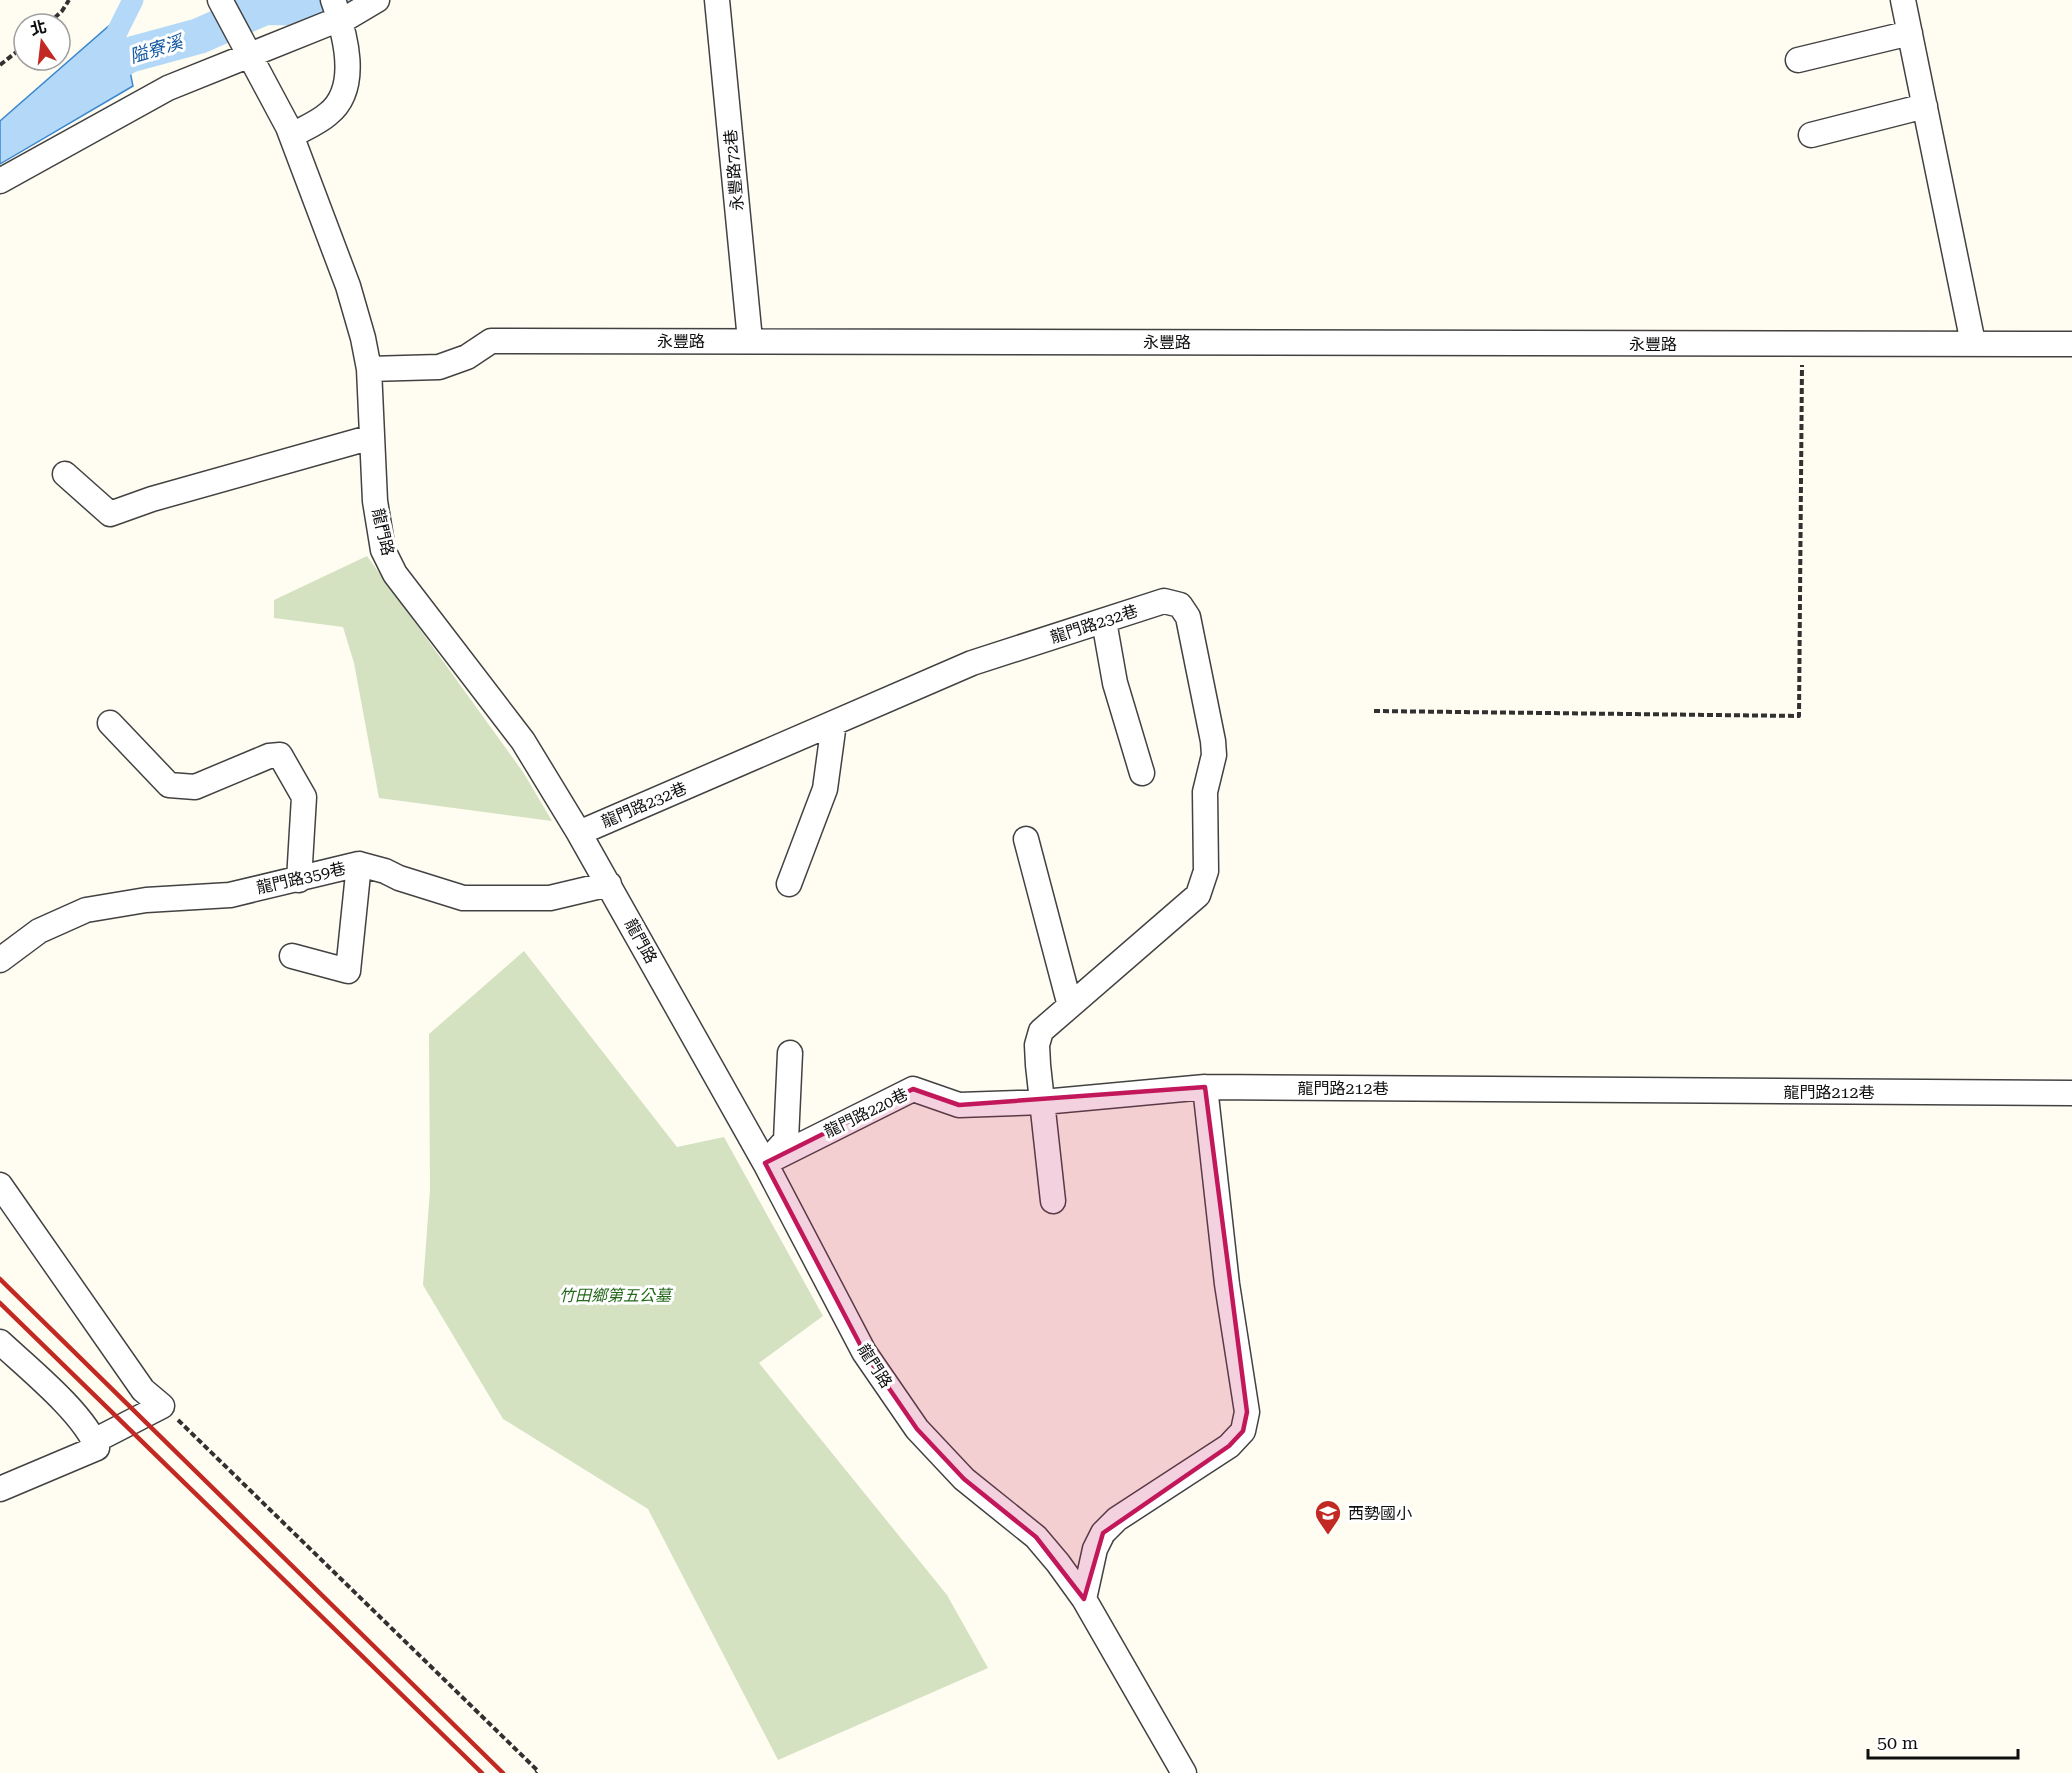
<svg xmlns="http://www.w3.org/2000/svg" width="2072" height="1773" font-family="'Roboto Serif','Noto Sans TC',serif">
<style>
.cemetery{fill:#d4e2c1}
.water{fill:#b4d9f8;stroke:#3987d0;stroke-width:1.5}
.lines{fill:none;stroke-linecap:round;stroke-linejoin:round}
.canal{stroke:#b4d9f8;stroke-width:21}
.river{stroke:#b4d9f8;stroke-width:36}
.minor-casing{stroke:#424242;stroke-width:27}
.path{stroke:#313131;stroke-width:4;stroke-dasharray:6 3;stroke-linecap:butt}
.minor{stroke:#fff;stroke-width:24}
.rail{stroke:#c32923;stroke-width:4.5}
.marked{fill:#c2185b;fill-opacity:0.2;stroke:#c2185b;stroke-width:4.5;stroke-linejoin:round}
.labels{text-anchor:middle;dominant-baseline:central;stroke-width:6;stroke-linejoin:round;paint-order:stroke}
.street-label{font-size:16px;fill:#0f0f0f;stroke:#fff}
.park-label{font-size:16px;font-style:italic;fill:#26691d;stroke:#fff}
.poi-label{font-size:16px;fill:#0f0f0f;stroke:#fff;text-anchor:start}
.water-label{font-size:18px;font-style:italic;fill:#1459a4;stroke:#fff}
</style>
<rect width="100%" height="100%" fill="#fffdf1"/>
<!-- cemetery -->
<path class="cemetery" d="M 367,556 L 523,772 L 552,821 L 379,798 L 354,663 L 343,627 L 274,618 L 274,600 Z
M 524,951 L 677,1147 L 724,1137 L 823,1316 L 759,1363 L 947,1595 L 988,1668 L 778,1760 L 648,1509 L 503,1419 L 423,1285 L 430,1190 L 429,1034 Z"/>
<!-- water -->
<path class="water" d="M 119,17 L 133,86 L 0,164 L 0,121 Z"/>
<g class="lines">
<!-- canal -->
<path class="canal" d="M 108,50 L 133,0"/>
<!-- river -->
<path class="river" d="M 85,84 L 98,73 L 129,55 L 199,36 L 265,7 L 314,8 L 332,0"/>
<!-- minor casing -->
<g class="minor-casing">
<path id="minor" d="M 220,0 L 288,127 L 348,286 L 363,338 L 369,369 L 375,501 L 383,550 L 395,574 L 523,741 L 579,833 L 765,1163 L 864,1352 L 917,1429 L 964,1479 L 1036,1537 L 1058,1563 L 1084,1599 L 1184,1773
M 717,0 L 750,340
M 1903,0 L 1973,343
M 1798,60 L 1910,33
M 292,135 C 303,129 318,123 328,114 C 361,88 345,33 333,0
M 1811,135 L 1925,106
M 0,181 L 168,88 L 327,24 L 340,22 L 377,0
M 369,369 L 439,367 L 467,357 L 491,341 L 2072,344
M 65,474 L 110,514 L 152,499 L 372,437
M 1104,621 L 1115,683 L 1142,773
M 110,723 L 169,785 L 195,787 L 269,756 L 280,755 L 304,797 L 299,880
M 579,833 L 972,663 L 1164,601 L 1180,605 L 1188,617 L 1213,741 L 1214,755 L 1205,792 L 1206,871 L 1198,895 L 1041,1031 L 1037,1045 L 1038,1065 L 1053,1201
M 1026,839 L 1070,1006
M 789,884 L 825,789 L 834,723
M 292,956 L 348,971 L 359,864
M 0,960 L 39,931 L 86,910 L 146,900 L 230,895 L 359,864 L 385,871 L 399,878 L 463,898 L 550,898 L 609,884
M 769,1159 L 786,1140 L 790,1053
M 765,1163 L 913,1089 L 959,1105 L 1043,1102 L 1205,1087 L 2072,1093
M 0,1185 L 143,1390 L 162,1406 L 94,1441
M 0,1342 C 28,1368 85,1414 97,1448 L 0,1489
M 1084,1599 L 1095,1549 L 1103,1533 L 1117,1519 L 1229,1446 L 1243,1431 L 1247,1412 L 1227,1284 L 1205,1087"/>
</g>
<!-- path -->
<path class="path" d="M 48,24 L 62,11 L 69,0
M 0,65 L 24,46
M 1374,711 L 1799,716 L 1802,365
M 178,1420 L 538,1771 L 536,1773"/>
<!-- minor -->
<use href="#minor" class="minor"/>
<!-- rail -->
<path class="rail" d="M 0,1279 L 503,1773
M 0,1303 L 482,1773"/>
</g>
<!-- marked area -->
<path class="marked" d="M 1205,1087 L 1247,1412 L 1243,1431 L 1229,1446 L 1103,1533 L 1084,1599 L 1036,1537 L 964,1479 L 917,1429 L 864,1352 L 765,1163 L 913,1089 L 959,1105 Z"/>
<!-- icons -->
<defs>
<g id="school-pin" transform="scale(1.35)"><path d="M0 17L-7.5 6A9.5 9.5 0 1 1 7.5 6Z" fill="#c32923" stroke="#fff"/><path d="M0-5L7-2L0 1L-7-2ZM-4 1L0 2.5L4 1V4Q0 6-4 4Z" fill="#fff"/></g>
</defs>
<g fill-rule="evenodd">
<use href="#school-pin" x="1328" y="1513"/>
</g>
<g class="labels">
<!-- street labels -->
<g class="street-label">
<text transform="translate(734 170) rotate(-95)">永豐路72巷</text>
<text x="681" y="341">永豐路</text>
<text x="1167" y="342">永豐路</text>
<text x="1653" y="344">永豐路</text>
<text transform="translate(383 532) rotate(77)">龍門路</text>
<text transform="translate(1094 624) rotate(-18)">龍門路232巷</text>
<text transform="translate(644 805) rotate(-23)">龍門路232巷</text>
<text transform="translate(301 878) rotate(-13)">龍門路359巷</text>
<text transform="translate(641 941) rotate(61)">龍門路</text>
<text x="1343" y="1088">龍門路212巷</text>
<text x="1829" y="1092">龍門路212巷</text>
<text transform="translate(866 1113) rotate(-26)">龍門路220巷</text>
<text transform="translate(875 1366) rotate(57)">龍門路</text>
</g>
<!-- park labels -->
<g class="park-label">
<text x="615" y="1295">竹田鄉第五公墓</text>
</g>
<!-- poi labels -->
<g class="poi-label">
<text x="1348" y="1513">西勢國小</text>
</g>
<!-- water labels -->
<g class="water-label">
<text transform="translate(156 49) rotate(-17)">隘寮溪</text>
</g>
</g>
<!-- north arrow -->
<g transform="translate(42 42) rotate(346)"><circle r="28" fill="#ffffff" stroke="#9f9f9f" stroke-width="1.5"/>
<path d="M0-4.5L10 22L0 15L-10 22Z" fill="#c32923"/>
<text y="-9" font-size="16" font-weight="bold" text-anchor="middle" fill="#0f0f0f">北</text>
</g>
<!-- scale -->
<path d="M1868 1749v9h150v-9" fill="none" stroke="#0f0f0f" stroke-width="3"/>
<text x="1877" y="1749" font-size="18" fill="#0f0f0f" stroke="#ffffff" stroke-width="4.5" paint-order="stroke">50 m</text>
</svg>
